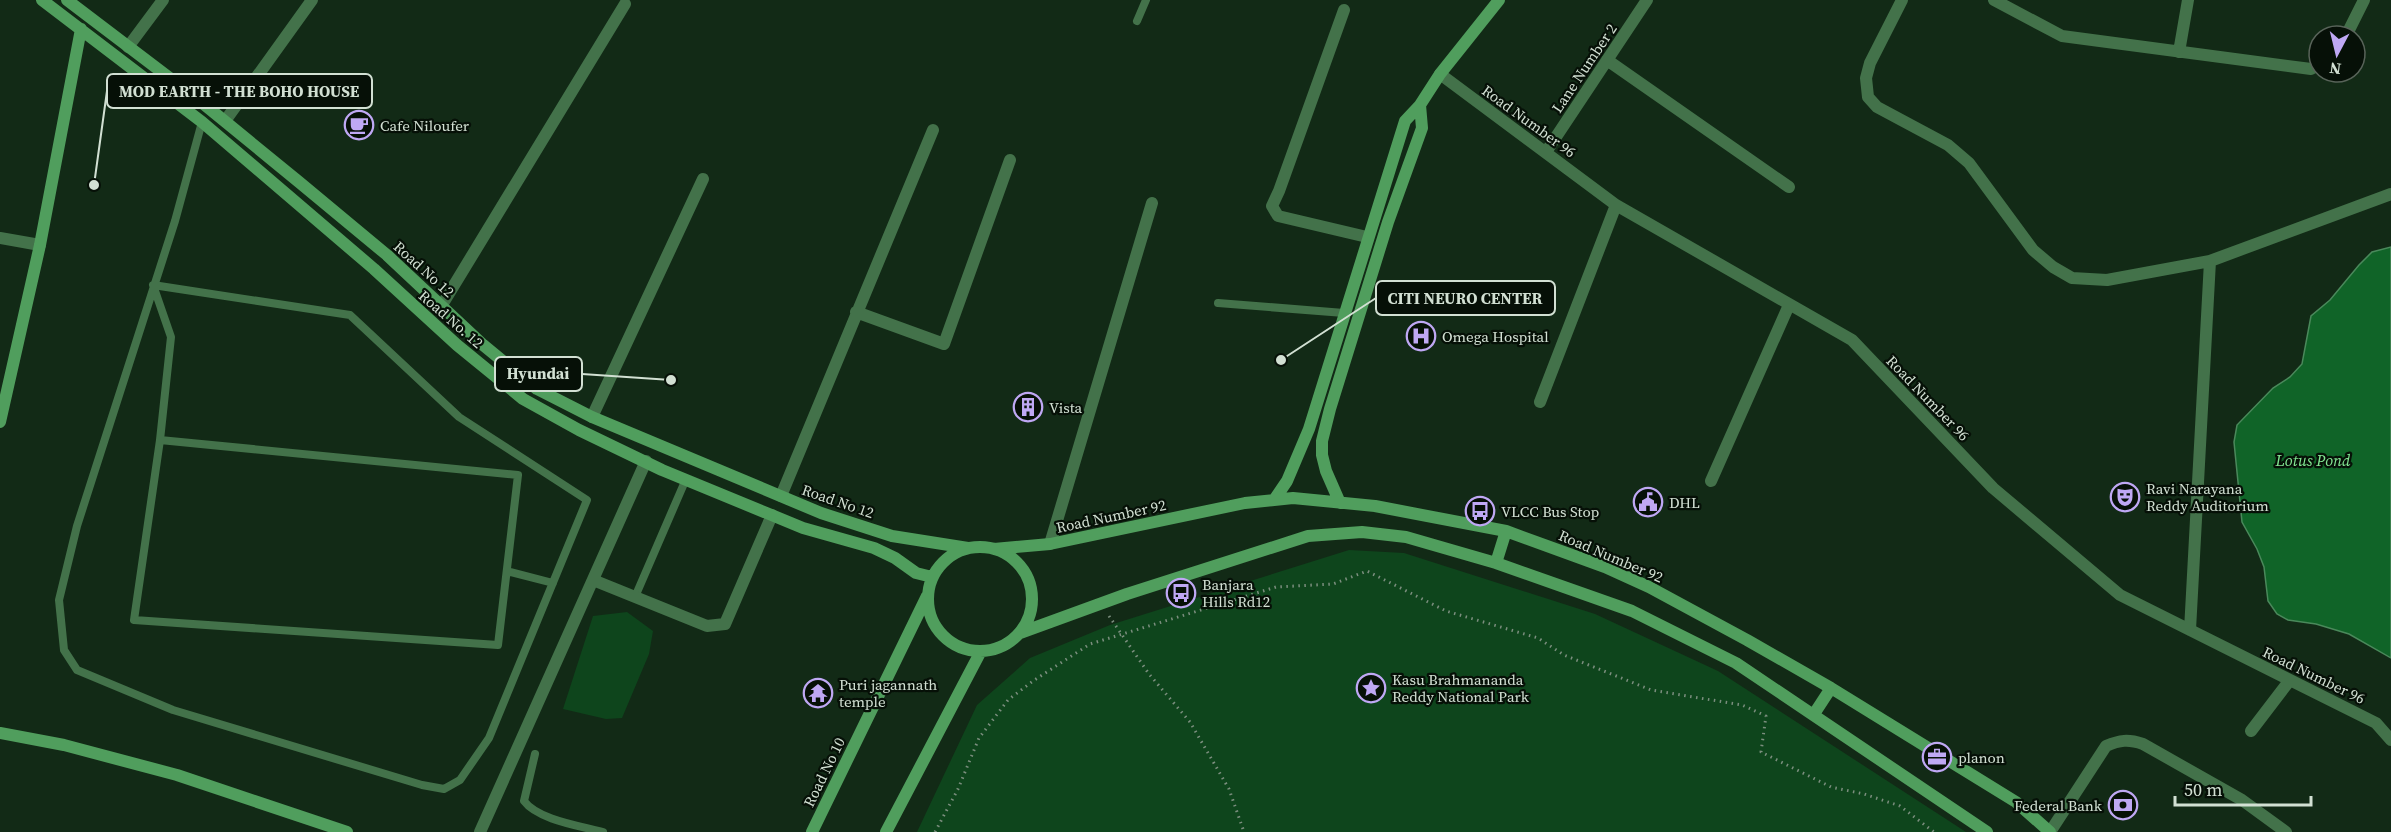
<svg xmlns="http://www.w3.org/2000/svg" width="2391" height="832" font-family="'Source Serif 4',serif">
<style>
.green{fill:#0e451c}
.water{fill:#106428;stroke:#4a895b;stroke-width:1.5}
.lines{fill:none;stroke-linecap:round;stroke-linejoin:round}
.path{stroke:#7b8e7e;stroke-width:3;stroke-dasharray:1.5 4.5;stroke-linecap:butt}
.lane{stroke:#43724a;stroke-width:8}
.street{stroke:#43724a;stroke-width:12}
.secondary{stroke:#509e5d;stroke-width:12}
.labels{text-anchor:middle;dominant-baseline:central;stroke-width:4.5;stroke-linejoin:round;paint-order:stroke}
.street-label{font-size:15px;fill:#d2e0d3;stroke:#061007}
.poi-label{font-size:15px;fill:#d2e0d3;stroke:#061007;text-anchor:start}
.water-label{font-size:16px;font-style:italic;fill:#83e793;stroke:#061007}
.leader{fill:none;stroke:#d2e0d3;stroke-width:2}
.callout-dot{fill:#d2e0d3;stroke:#061007;stroke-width:2}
.callout{fill:#061007;stroke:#d2e0d3;stroke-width:2}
.callout-label{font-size:16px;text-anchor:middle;font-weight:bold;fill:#d2e0d3}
</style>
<rect width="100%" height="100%" fill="#122a16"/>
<!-- green -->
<path class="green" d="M 1349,550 L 1404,553 L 1595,614 L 1718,671 L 1966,832 L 917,832 L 977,705 L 1030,658 L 1110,625 Z
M 627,612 L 653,631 L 649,654 L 622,718 L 606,719 L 563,709 L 593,616 Z"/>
<!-- water -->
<path class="water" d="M 2391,247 L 2391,658 L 2349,634 L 2316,624 L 2288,620 L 2277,614 L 2268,601 L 2264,567 L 2257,549 L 2242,522 L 2234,442 L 2237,425 L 2273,388 L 2290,377 L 2302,364 L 2311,316 L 2330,300 L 2359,265 L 2372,252 Z"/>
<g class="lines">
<!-- path -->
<path class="path" d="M 1109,616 L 1149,674 L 1190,722 L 1229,789 L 1244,832
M 935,832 L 958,789 L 979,738 L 1008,700 L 1033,681 L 1090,644 L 1276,587 L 1333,584 L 1367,571 L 1446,611 L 1538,638 L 1564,655 L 1651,690 L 1742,705 L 1766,716 L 1761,752 L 1831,787 L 1864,794 L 1900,806 L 1934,832"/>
<!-- lane -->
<path class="lane" d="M 1137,21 L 1146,0
M 1218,303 L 1344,313
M 160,440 L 134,620 L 498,645 L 518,475 L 160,440 L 171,337 L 153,285 L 350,315 L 459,417 L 587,500 L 489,738 L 460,780 L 444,789 L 422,785 L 173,710 L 77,670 L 64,650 L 59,600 L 77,526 L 175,221 L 202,122
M 507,571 L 553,583
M 635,597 L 686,479
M 535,754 L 524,801 C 538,820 581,826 603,832"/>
<!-- street -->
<path class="street" d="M 1902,0 L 1870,63 L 1866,78 L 1868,97 L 1877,107 L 1948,145 L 1969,163 L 2033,250 L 2053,267 L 2072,278 L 2107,280 L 2210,261 L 2391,194
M 1994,0 L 2062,36 L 2311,69 L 2319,65
M 1344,10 L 1279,191 L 1272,206 L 1278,216 L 1367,237
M 2346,36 L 2364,0
M 128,47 L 163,0
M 2179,52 L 2188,0
M 1607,60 L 1789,187
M 1440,74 L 1616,205 L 1852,340 L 1993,488 L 2120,595 L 2376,723 L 2391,740
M 225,121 L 312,0
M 1546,152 L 1647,0
M 0,238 L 40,245
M 442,305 L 625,4
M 856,312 L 944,344 L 1010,160
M 1540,402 L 1616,205
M 592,417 L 703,179
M 1711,481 L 1789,305
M 781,496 L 933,130
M 1050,544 L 1152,203
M 593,580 L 707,626 L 725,624 L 772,515
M 2190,630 L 2210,261
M 2251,731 L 2290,680
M 480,832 L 646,461
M 2050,832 L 2106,746 C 2120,740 2128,739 2143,744 L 2242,800 L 2286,832"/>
<!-- secondary -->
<path class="secondary" d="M 42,0 L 202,122 L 374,269 L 457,345 L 523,399 L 579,430 L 662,470 L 803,528 L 874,548 L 895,558 L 916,573 L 932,577
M 67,0 L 200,101 L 299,182 L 387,255 L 482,344 L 537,389 L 592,417 L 821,513 L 892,536 L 968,548
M 0,422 L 40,245 L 81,29
M 1274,500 L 1287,481 L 1309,429 L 1405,121 L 1420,105 L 1440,74 L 1499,0
M 1340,503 L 1326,471 L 1322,455 L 1322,441 L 1330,409 L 1388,222 L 1422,128 L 1420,105
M928 599a52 52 0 1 1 104 0a52 52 0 1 1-104 0Z
M 994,549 L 1050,544 L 1245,503 L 1293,498 L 1375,506 L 1506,531 L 1605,567 L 1649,587 L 1747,640 L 1831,688 L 2016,802 L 2050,832
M 1496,563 L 1506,531
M 1020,633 L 1127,594 L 1308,536 L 1362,532 L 1406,537 L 1496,563 L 1632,611 L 1736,663 L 1987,832
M 1814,714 L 1831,688
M 0,733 L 64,745 L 177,775 L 347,832
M 812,832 L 927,596
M 886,832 L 981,651"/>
</g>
<!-- icons -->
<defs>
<g id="cafe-ring" transform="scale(1.5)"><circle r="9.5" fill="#061007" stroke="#bfa8f4" stroke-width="1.5"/><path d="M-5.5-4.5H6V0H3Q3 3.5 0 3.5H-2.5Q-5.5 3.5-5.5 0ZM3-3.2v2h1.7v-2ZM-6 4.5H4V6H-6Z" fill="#bfa8f4"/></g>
<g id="hospital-ring" transform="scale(1.5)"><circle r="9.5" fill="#061007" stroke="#bfa8f4" stroke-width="1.5"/><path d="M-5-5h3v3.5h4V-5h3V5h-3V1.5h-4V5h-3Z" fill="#bfa8f4"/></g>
<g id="building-ring" transform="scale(1.5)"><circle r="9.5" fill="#061007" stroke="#bfa8f4" stroke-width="1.5"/><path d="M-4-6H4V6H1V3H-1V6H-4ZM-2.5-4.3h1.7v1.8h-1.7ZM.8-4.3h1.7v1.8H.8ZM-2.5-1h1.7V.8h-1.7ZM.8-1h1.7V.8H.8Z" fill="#bfa8f4"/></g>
<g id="theatre-ring" transform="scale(1.5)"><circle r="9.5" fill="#061007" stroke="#bfa8f4" stroke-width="1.5"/><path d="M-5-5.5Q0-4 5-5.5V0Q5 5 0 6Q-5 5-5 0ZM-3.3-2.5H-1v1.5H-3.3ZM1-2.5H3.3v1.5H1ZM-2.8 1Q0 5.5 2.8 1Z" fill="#bfa8f4"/></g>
<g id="civic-ring" transform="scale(1.5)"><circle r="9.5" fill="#061007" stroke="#bfa8f4" stroke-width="1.5"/><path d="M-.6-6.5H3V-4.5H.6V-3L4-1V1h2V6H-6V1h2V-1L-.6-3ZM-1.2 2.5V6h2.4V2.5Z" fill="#bfa8f4"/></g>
<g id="bus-ring" transform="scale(1.5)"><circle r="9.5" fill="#061007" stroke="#bfa8f4" stroke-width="1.5"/><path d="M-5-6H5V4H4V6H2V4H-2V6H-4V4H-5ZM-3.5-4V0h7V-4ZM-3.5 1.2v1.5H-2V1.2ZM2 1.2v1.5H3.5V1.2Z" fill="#bfa8f4"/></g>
<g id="sight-ring" transform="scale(1.5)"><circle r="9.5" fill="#061007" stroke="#bfa8f4" stroke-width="1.5"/><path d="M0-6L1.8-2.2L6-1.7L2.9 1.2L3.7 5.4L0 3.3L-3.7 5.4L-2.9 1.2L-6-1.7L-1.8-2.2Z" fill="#bfa8f4"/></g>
<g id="temple-ring" transform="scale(1.5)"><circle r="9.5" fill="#061007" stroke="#bfa8f4" stroke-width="1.5"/><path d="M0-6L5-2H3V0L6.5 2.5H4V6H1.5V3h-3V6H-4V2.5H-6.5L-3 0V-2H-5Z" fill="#bfa8f4"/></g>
<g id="office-ring" transform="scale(1.5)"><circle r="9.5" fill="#061007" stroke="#bfa8f4" stroke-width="1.5"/><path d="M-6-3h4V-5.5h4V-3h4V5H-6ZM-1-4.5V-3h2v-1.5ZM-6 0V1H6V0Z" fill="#bfa8f4"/></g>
<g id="bank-ring" transform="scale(1.5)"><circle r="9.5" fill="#061007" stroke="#bfa8f4" stroke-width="1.5"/><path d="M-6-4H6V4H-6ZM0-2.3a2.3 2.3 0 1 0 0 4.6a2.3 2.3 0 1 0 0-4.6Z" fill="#bfa8f4"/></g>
</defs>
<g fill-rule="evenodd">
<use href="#cafe-ring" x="359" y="125"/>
<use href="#hospital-ring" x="1421" y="336"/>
<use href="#building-ring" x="1028" y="407"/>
<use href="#theatre-ring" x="2125" y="497"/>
<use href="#civic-ring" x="1648" y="502"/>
<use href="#bus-ring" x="1480" y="511"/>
<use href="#bus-ring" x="1181" y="593"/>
<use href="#sight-ring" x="1371" y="688"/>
<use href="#temple-ring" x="818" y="693"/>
<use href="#office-ring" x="1937" y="757"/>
<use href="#bank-ring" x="2123" y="805"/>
</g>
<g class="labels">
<!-- street labels -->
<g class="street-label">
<text transform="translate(1584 68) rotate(-56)">Lane Number 2</text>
<text transform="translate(1529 121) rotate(36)">Road Number 96</text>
<text transform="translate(424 269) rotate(42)">Road No 12</text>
<text transform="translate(451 319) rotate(41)">Road No. 12</text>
<text transform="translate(1928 398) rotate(46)">Road Number 96</text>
<text transform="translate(838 501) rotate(19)">Road No 12</text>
<text transform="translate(1111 516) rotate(-12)">Road Number 92</text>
<text transform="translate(1611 556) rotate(23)">Road Number 92</text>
<text transform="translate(2314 675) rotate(26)">Road Number 96</text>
<text transform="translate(824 772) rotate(-64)">Road No 10</text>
</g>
<!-- poi labels -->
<g class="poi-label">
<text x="380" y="125">Cafe Niloufer</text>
<text x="1442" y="336">Omega Hospital</text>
<text x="1049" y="407">Vista</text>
<text x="2146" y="488">Ravi Narayana<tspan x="2146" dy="17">Reddy Auditorium</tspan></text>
<text x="1669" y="502">DHL</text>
<text x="1501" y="511">VLCC Bus Stop</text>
<text x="1202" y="584">Banjara<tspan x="1202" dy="17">Hills Rd12</tspan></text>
<text x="1392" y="679">Kasu Brahmananda<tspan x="1392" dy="17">Reddy National Park</tspan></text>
<text x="839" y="684">Puri jagannath<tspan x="839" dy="17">temple</tspan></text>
<text x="1958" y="757">planon</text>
<text x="2102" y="805" text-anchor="end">Federal Bank</text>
</g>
<!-- water labels -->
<g class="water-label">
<text x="2313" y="460">Lotus Pond</text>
</g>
</g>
<!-- callouts -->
<path class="leader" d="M94 185L107 91M1281 360L1376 298M671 380L582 374"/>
<g class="callout-dot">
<circle cx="94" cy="185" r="6"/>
<circle cx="1281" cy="360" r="6"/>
<circle cx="671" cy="380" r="6"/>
</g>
<g class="callout">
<rect x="107" y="74" width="265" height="34" rx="6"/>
<rect x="1376" y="281" width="179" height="34" rx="6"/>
<rect x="495" y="357" width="87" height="34" rx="6"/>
</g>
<g class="callout-label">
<text x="239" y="97">MOD EARTH - THE BOHO HOUSE</text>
<text x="1465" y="304">CITI NEURO CENTER</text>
<text x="538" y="379">Hyundai</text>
</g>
<!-- north arrow -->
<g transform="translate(2337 54) rotate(187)"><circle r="28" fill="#061007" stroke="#586359" stroke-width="1.5"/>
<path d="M0-4.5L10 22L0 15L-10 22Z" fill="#bfa8f4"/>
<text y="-9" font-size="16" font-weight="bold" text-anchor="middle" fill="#d2e0d3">N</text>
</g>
<!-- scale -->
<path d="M2175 796v9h136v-9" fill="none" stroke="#d2e0d3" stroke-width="3"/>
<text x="2184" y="796" font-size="18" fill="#d2e0d3" stroke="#061007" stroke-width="4.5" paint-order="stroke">50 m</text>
</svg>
